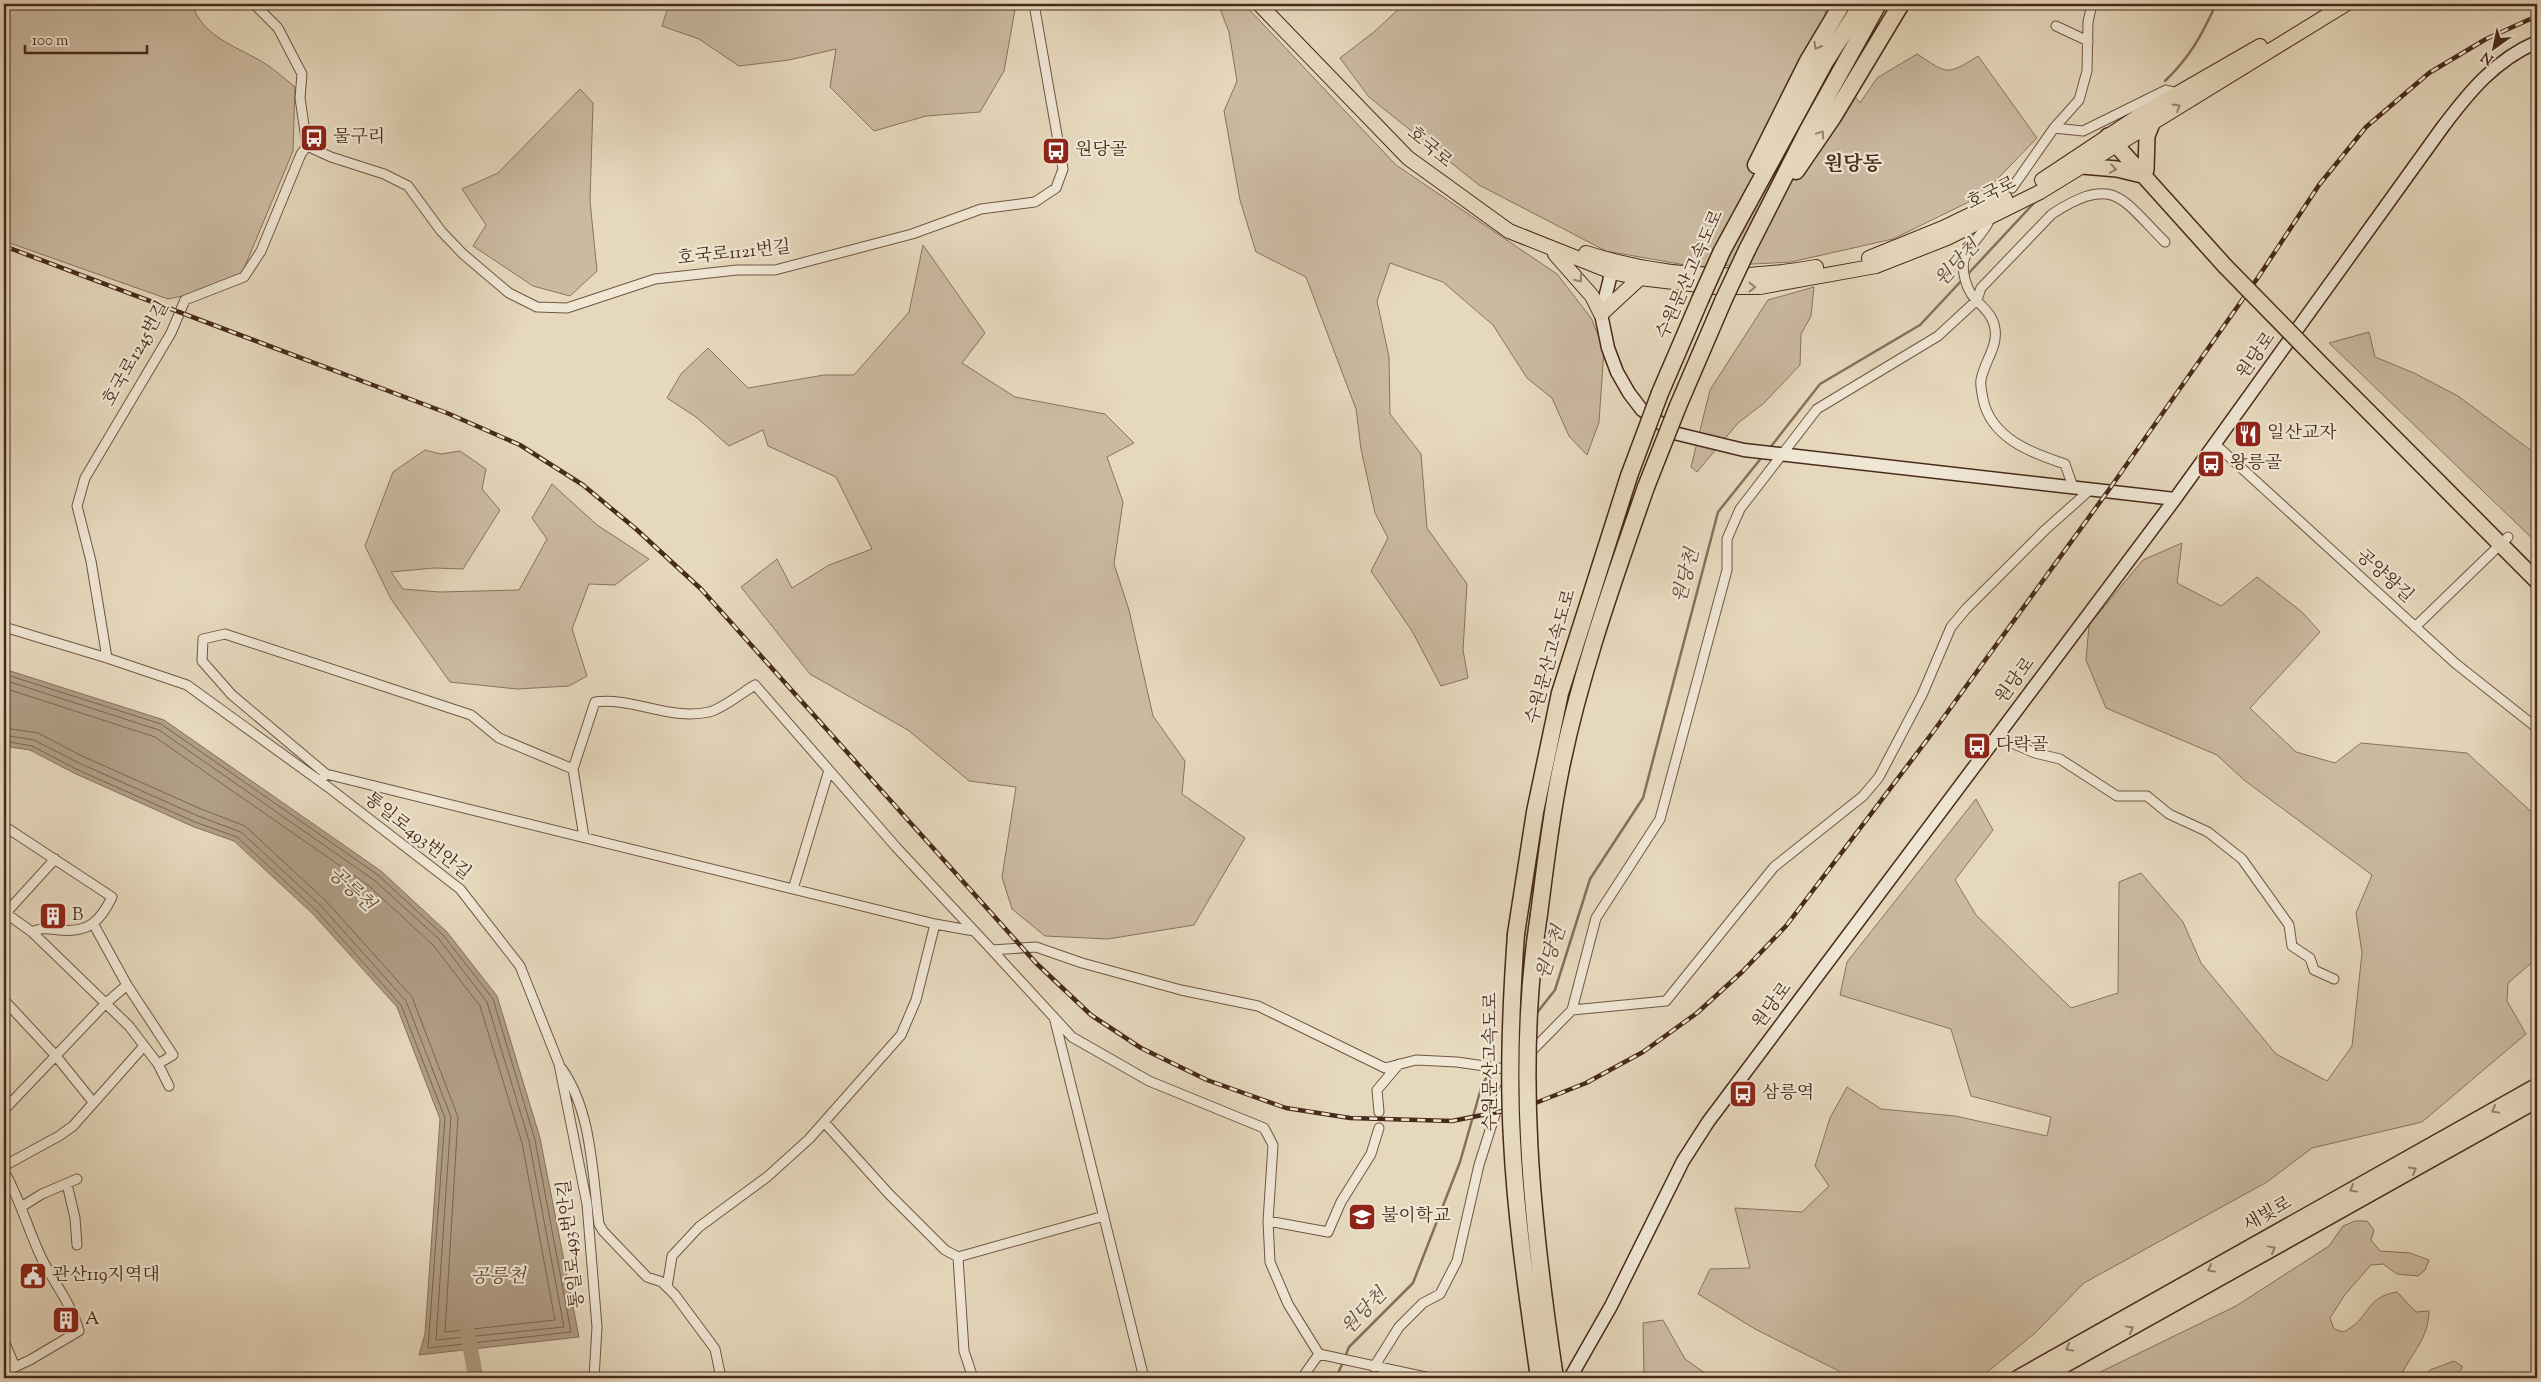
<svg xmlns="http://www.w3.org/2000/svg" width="2541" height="1382" font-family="'Sorts Mill Goudy','Noto Serif KR',serif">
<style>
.green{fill:#cbbaa1;stroke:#8a725d}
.water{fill:#b09d85;stroke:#866f5a}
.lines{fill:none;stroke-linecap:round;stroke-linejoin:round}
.shore{stroke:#7c644f;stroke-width:1}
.stream{stroke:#866f5a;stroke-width:2.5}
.river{stroke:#b09d85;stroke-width:15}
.minor-casing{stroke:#705642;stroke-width:11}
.secondary-casing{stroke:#482a19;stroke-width:15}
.primary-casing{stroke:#482a19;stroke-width:16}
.trunk-casing{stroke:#482a19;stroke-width:18}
.motorway-casing{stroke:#482a19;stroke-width:19}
.minor{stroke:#efe6d4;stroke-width:9}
.secondary{stroke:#efe6d4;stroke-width:12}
.primary{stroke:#e6d8bd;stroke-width:14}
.trunk{stroke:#e6d8bd;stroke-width:15}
.motorway{stroke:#e6d8bd;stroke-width:16}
.rail-casing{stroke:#482a19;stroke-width:4.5}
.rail{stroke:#efe6d4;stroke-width:2.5;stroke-dasharray:8;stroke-linecap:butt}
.trunk-bridge-casing{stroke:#482a19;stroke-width:18;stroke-linecap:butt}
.motorway-bridge-casing{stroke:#482a19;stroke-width:19;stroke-linecap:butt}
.trunk-bridge{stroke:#e6d8bd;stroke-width:15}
.motorway-bridge{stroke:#e6d8bd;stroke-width:16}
.oneway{stroke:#97816b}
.labels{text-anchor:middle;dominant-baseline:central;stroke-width:4.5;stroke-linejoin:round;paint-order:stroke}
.poi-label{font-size:18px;fill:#482a19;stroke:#efe6d4;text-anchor:start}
.street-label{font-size:18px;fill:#482a19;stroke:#efe6d4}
.water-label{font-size:19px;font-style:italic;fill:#624734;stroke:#efe6d4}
.quarter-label{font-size:20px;font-weight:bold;fill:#482a19;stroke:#efe6d4}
</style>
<rect width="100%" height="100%" fill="#e6d8bd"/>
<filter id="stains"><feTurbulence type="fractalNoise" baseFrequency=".004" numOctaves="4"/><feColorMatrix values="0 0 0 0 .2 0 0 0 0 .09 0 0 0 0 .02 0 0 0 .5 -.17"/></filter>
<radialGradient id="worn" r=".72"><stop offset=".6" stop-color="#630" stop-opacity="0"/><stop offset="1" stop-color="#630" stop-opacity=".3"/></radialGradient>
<!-- green -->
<path class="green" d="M 4,4 L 192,4 C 202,36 235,46 261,61 C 273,68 284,78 295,87 L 293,151 L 240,278 L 226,287 L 168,299 L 4,241 Z
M 669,4 L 1016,4 L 1004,71 L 980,112 L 926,116 L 874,131 L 830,87 L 836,49 L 789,60 L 739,66 L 699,39 L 662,26 Z
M 1218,4 L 1244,4 L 1396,165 L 1557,274 L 1591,318 L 1604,349 L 1599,422 L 1587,455 L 1569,436 L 1552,398 L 1527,378 L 1493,325 L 1443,282 L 1390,263 L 1377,301 L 1389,357 L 1390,414 L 1421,454 L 1427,528 L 1467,584 L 1463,650 L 1468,678 L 1441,686 L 1412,631 L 1371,571 L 1388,538 L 1375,513 L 1361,449 L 1356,409 L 1306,277 L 1256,252 L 1240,200 L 1224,111 L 1237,81 L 1229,32 Z
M 1404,4 L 1827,4 L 1819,49 L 1860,103 L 1877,78 L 1917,54 C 1948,74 1946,76 1978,56 L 2037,138 L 1981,196 L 1893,239 L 1791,262 L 1697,267 L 1606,251 L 1479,185 L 1369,97 L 1340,58 L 1374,32 Z
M 580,89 L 593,103 L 590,201 L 597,271 L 570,296 L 533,286 L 473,246 L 486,225 L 462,189 L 498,173 Z
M 923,245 L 985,333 L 962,363 L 1015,397 L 1105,414 L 1134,443 L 1107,457 L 1123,502 L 1114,564 L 1129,610 L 1153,716 L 1185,761 L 1182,794 L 1245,838 L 1194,925 L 1108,939 L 1045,936 L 1012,909 L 1002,877 L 1016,787 L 969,781 L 908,730 L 810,674 L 741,587 L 777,559 L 792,588 L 829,565 L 872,549 L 836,477 L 768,446 L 763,430 L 729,446 L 696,417 L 667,398 L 681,374 L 708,348 L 748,388 L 824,375 L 854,375 L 909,312 Z
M 1814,287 L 1811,316 L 1801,334 L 1800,365 L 1764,403 L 1738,423 L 1697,472 L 1691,467 L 1710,390 L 1768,300 Z
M 2369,332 L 2375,357 L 2414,373 L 2458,396 L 2537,455 L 2537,543 L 2329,343 Z
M 425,450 L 441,454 L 460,451 L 486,469 L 482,489 L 500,510 L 463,569 L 434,568 L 391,572 L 403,589 L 440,592 L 519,590 L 547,539 L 532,518 L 552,484 L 597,525 L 649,559 L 615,585 L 589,584 L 572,629 L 587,676 L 569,686 L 517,689 L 450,682 L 391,599 L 365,546 L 393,472 Z
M 2182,543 L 2177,583 L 2221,606 L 2257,577 L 2302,612 L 2320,632 L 2250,708 L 2296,752 L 2335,763 L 2361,743 L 2467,753 L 2537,817 L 2537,958 L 2508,983 L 2507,1001 L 2526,1034 L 2422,1122 L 2312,1148 L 2267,1182 L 2084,1283 L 2035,1333 L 1980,1378 L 1844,1378 L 1845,1374 L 1755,1329 L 1698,1294 L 1710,1269 L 1750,1268 L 1735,1208 L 1802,1212 L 1829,1186 L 1815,1166 L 1830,1118 L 1847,1087 L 1881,1109 L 1955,1116 L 2047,1136 L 2051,1117 L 1971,1096 L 1951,1029 L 1840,995 L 1847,962 L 1976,799 L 1993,830 L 1955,880 L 1976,915 L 2071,1008 L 2118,993 L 2119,882 L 2141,873 L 2183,922 L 2201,963 L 2276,1054 L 2327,1081 L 2352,1046 L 2362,953 L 2356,913 L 2372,875 L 2244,780 L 2217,755 L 2106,708 L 2086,660 L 2089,625 L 2143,560 Z
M 2355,1221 L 2367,1221 L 2374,1230 L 2371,1240 L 2380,1251 L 2410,1253 L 2429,1260 L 2425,1270 L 2418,1276 L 2397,1274 L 2383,1264 L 2371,1265 L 2344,1296 L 2330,1318 L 2334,1329 L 2343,1332 C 2370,1320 2364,1297 2397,1292 L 2416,1312 L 2429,1311 C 2429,1339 2410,1354 2400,1378 L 2088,1378 L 2236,1306 L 2329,1246 L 2343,1226 Z
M 1663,1320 L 1685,1359 L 1712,1378 L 1644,1378 L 1643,1323 Z
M 2454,1361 L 2463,1367 L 2454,1378 L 2424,1378 L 2430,1370 Z"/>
<!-- water -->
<path class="water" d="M 4,669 L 164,720 L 381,871 L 447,932 L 497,996 L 540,1138 L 579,1337 L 419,1355 L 425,1334 L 440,1119 L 397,1007 L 313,914 L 234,841 L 194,827 L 74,773 L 30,750 L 4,746 Z"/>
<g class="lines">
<!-- shore -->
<path class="shore" d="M 4,674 L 161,724 L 378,875 L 443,935 L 493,999 L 535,1140 L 571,1332 L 428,1348 L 445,1118 L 401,1005 L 317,911 L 237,837 L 195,822 L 76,769 L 32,746 L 4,741
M 4,680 L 159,730 L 374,880 L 439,939 L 487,1002 L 529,1141 L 564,1327 L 436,1340 L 451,1117 L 406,1001 L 321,906 L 241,832 L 198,816 L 79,763 L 34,740 L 4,735
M 4,688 L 155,737 L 369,886 L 433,945 L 480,1006 L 522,1143 L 555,1320 L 445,1332 L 458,1117 L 412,997 L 326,901 L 245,826 L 201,809 L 82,756 L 38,733 L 4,728"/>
<!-- stream -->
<path class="stream" d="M 2165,81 C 2190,57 2202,35 2216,4
M 1967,275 L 2034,203
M 1769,449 L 1820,384 L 1920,325 L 1963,279
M 1536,1014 L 1555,990 L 1590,879 L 1643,798 L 1718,512 L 1762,457
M 1345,1357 L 1349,1347 L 1413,1283 L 1460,1162 L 1482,1085 L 1490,1072
M 1336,1378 L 1343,1362"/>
<!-- river -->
<path class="river" d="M 467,1331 L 476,1378"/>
<!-- minor casing -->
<g class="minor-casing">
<path id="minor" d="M 2056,26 L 2088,41
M 2054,128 L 2083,131 L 2166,90 L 2178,93
M 307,146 L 331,157 L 384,174 L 408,186 L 441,231 L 463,254 L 509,293 L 537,307 L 567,308 L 655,279 L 737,270 L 775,270 L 912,234 L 981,209 L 1035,202 L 1056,188 L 1063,169 L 1034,4
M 2012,188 L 2054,128 L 2079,100 L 2087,71 L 2088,22 L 2092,4
M 1988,223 C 1982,234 1971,244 1966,255 C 1960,265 1965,285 1972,295 C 1980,306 1993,313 1995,329 C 1998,347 1984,362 1981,380 C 1980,385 1982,393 1983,399 C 1991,438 2031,453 2065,464 L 2073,487
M 2214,443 L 2455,663 L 2537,728
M 4,627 L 107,658 L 187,685 L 328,787 L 460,889 L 520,966 L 559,1064 L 587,1204 L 597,1327 L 594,1378
M 2415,627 L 2508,537
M 107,658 L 91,561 L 77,506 L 85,478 L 171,333 L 185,300 L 244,277 L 261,251 L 301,154 L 307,146 L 300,98 L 302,74 L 278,28 L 254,4
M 1996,736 L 2035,753 L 2060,759 L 2117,796 L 2147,796 L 2169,814 L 2208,832 L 2242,859 L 2289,925 L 2292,946 L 2310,958 L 2314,970 L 2334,979
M 573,769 L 595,702 C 634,697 669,721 709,712 C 722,709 743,692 755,685 L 896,847 L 992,950 L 1036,947 L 1082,963 L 1181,990 L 1258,1006 L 1385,1068 L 1416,1060 L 1457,1062 L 1512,1070
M 326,774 L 232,695 L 202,661 L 203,639 L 225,634 L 471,715 L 499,738 L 573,769 L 584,837
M 320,781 L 326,774 L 935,924 L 916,1000 L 901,1035 L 809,1139 L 767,1177 L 699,1227 L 672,1256 L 667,1287
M 4,826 L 112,897 C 100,922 88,933 59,930 C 49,929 41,927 32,932
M 793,889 L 829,770
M 4,912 L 32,932 L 129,1026 L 158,1064 L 169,1086
M 4,915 L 55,859
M 935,924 L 974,931
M 94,925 L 127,985 L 173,1055 L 158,1064
M 992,950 L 1072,1037 L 1149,1081 L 1264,1128 L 1273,1145 L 1268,1221 L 1270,1262 L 1288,1304 L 1319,1354 L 1430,1378
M 4,1000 L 56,1056 L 93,1102
M 1572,1010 L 1666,1001 L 1774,867 L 1863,796 L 1879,777 L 1922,695 L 1951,627 L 1966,609 L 2045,530 L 2091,489
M 1054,1017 L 1144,1378
M 562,1069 C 592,1112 592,1172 599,1224 L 603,1231 L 647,1277 L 662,1282 L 675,1295 L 715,1349 L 721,1378
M 4,1110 L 105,1004 L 127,985
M 1379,1112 L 1377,1090 L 1399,1064
M 824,1122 L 889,1194 L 945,1250 L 958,1257
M 4,1166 L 59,1136 L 73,1126 L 144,1046
M 4,1171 C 20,1199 28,1230 42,1259 C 54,1283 72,1305 79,1331 L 30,1360 L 4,1372
M 67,1184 L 75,1218 L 77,1245
M 21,1207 L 42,1194 L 77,1179
M 1268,1221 L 1328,1232 L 1341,1202 L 1371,1154 L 1379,1128
M 4,1341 L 15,1367
M 1374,1367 L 1399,1327 L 1423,1303 L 1440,1294 L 1457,1261 L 1479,1165 L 1499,1102 L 1513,1070 L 1572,1010 L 1596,918 L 1660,819 L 1727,570 L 1727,539 L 1740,509 L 1817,409 L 1938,336 L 1977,300 L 1981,288 L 2052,214 C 2114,174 2121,198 2165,242
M 973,1378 L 964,1351 L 958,1257 L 1104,1216
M 1302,1378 L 1319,1354"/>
</g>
<!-- secondary casing -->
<g class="secondary-casing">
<path id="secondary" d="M 1614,262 L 1601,314 L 1608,348 L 1617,372 L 1629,393 L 1642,410 L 1674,433 L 1744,450 L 2175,499
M 1570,1378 L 1611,1306 L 1683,1161 L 1708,1122 L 2175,499 L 2442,128 C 2469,92 2495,60 2537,42"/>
</g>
<!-- primary casing -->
<g class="primary-casing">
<path id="primary" d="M 1259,4 L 1408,158 L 1509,231 L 1612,272 L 1640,278 L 1716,287 L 1760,287 L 1876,266 L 1947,238 L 2040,192 L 2346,4
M 2042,180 L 2140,115 L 2260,46
M 1586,253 C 1660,277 1739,281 1816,267
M 1555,254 L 1592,296 L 1601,314 L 1640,278
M 1869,258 L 1943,228 L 2005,198"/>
</g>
<!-- trunk casing -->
<g class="trunk-casing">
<path id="trunk" d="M 2108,136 L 2225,266
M 2082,166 L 2117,169 L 2142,175
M 2146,170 L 2147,136 L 2153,121
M 2319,362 L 2537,581
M 2018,1378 L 2537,1086
M 2041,1378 L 2537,1100"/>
</g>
<!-- motorway casing -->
<g class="motorway-casing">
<path id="motorway" d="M 1756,165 L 1808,61 L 1842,4
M 1796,171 L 1833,117 L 1901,4
M 1747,250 L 1808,130 L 1878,4
M 1722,251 L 1825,62 L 1862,4
M 1660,393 L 1700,300
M 1678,406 L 1724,299
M 1539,914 C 1545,869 1550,823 1559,778 C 1578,679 1613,582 1646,487
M 1516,934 L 1535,812 L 1560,693 L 1629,476"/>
</g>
<!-- minor -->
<use href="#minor" class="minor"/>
<!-- secondary -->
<use href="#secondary" class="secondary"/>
<!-- primary -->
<use href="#primary" class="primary"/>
<!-- trunk -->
<use href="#trunk" class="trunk"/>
<!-- motorway -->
<use href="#motorway" class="motorway"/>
<!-- rail casing -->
<g class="rail-casing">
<path id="rail" d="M 4,246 L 447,413 L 520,445 L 583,485 L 636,529 L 701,589 L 1036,963 L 1091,1015 L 1141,1048 L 1207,1080 L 1286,1108 L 1350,1118 L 1452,1121 L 1528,1106 L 1586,1083 L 1643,1052 L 1697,1013 L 1742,972 L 1786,926 L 1933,732 L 2108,491 L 2259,276 L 2319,185 L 2366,127 L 2429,73 L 2486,39 L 2537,16"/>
</g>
<!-- rail -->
<use href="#rail" class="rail"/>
<!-- trunk-bridge casing -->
<g class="trunk-bridge-casing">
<path id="trunk-bridge" d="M 2225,266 L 2319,362"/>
</g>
<!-- motorway-bridge casing -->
<g class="motorway-bridge-casing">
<path id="motorway-bridge" d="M 1724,299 L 1747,250
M 1700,300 L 1722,251
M 1629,476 L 1660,393
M 1646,487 L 1678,406
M 1539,914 C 1515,1068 1532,1225 1555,1378
M 1516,934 C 1511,1003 1508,1071 1512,1140 C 1516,1220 1528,1299 1539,1378"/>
</g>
<!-- trunk-bridge -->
<use href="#trunk-bridge" class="trunk-bridge"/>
<!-- motorway-bridge -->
<use href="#motorway-bridge" class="motorway-bridge"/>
</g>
<!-- one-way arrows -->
<defs><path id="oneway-chevron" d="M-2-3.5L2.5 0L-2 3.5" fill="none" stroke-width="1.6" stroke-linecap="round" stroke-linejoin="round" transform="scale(1.25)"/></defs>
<g class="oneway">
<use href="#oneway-chevron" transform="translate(1817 46) rotate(120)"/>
<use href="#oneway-chevron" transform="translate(2177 107) rotate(-31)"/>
<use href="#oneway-chevron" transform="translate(1821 134) rotate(-56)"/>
<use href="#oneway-chevron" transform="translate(2113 169) rotate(9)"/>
<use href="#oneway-chevron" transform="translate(1579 279) rotate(52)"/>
<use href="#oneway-chevron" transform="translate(1752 287) rotate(-1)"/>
<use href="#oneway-chevron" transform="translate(2495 1110) rotate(151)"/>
<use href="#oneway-chevron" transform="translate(2413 1170) rotate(-30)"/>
<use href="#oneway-chevron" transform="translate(2353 1189) rotate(151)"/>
<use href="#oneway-chevron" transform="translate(2272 1249) rotate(-29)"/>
<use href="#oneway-chevron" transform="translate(2211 1269) rotate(151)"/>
<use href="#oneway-chevron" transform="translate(2130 1329) rotate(-29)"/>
<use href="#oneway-chevron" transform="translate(2069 1348) rotate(151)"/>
</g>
<!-- icons -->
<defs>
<g id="bus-square" transform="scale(1.4375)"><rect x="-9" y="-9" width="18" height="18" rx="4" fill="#8f2418" stroke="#efe6d4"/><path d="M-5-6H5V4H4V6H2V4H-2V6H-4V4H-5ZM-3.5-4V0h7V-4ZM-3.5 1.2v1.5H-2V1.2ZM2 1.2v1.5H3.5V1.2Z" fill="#fff"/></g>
<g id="restaurant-square" transform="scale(1.4375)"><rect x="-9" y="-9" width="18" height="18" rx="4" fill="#8f2418" stroke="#efe6d4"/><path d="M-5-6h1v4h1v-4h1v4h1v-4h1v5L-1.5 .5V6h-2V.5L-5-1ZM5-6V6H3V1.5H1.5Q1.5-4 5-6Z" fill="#fff"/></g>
<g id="building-square" transform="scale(1.4375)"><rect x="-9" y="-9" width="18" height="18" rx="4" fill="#8f2418" stroke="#efe6d4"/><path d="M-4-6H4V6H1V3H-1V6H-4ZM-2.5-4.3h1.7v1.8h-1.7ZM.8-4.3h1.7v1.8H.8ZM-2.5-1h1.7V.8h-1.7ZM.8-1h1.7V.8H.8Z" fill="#fff"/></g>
<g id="school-square" transform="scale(1.4375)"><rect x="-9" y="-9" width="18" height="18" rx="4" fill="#8f2418" stroke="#efe6d4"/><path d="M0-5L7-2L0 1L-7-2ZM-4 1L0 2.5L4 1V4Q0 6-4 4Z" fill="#fff"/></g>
<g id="civic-square" transform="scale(1.4375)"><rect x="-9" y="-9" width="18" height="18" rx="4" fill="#8f2418" stroke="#efe6d4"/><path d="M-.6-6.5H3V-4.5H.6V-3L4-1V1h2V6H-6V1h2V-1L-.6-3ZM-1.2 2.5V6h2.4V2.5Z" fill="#fff"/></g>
</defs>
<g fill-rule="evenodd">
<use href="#bus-square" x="314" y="138"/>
<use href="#bus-square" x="1056" y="151"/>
<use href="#restaurant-square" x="2248" y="434"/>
<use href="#bus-square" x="2211" y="464"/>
<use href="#bus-square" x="1977" y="746"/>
<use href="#building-square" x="53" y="916"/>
<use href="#bus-square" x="1743" y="1094"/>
<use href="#school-square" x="1362" y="1217"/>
<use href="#civic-square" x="33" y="1276"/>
<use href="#building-square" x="66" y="1320"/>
</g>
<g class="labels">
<!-- poi labels -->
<g class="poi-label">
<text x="333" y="138">물구리</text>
<text x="1075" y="151">원당골</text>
<text x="2267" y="434">일산교자</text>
<text x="2230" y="464">왕릉골</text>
<text x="1996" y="746">다락골</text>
<text x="72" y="916">B</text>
<text x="1762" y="1094">삼릉역</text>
<text x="1381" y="1217">불이학교</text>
<text x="52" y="1276">관산119지역대</text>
<text x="85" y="1320">A</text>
</g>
<!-- street labels -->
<g class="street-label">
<text transform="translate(1429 148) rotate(40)">호국로</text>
<text transform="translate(1992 194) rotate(-26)">호국로</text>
<text transform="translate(734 254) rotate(-6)">호국로1121번길</text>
<text transform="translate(1691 275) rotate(-66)">수원문산고속도로</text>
<text transform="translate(137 354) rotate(-61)">호국로1245번길</text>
<text transform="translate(2257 356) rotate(-54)">원당로</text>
<text transform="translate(2384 577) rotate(42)">공양왕길</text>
<text transform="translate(1552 657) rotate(-74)">수원문산고속도로</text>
<text transform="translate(2016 681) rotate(-53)">원당로</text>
<text transform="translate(417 837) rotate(38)">통일로493번안길</text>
<text transform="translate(1773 1006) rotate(-53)">원당로</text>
<text transform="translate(1492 1062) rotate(-90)">수원문산고속도로</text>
<text transform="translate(2268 1215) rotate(-29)">새빛로</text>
<text transform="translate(572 1244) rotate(-96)">통일로493번안길</text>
</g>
<!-- water labels -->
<g class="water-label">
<text transform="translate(1958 264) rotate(-47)">원당천</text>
<text transform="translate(1687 576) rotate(-75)">원당천</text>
<text transform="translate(351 890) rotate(43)">공릉천</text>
<text transform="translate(1552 953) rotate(-71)">원당천</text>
<text x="498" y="1277">공릉천</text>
<text transform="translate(1365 1312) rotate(-46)">원당천</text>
</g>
<!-- quarter labels -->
<g class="quarter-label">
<text x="1853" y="165">원당동</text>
</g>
</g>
<!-- margin -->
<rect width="2541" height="1382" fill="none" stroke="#e6d8bd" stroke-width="20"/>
<rect x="5" y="5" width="2531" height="1372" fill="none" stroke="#482a19" stroke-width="2.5"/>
<rect x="10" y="10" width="2521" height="1362" fill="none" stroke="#482a19"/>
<!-- north arrow -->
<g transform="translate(2494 48) rotate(213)" stroke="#efe6d4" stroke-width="4" paint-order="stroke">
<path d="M0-4L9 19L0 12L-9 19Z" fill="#482a19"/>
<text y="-8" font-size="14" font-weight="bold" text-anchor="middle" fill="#482a19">N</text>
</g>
<!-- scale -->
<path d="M25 45v8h122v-8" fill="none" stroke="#482a19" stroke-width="2.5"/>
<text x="32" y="45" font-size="15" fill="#482a19" stroke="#efe6d4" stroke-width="4" paint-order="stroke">100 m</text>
<rect width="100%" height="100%" filter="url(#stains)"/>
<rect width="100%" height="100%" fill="url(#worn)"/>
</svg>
